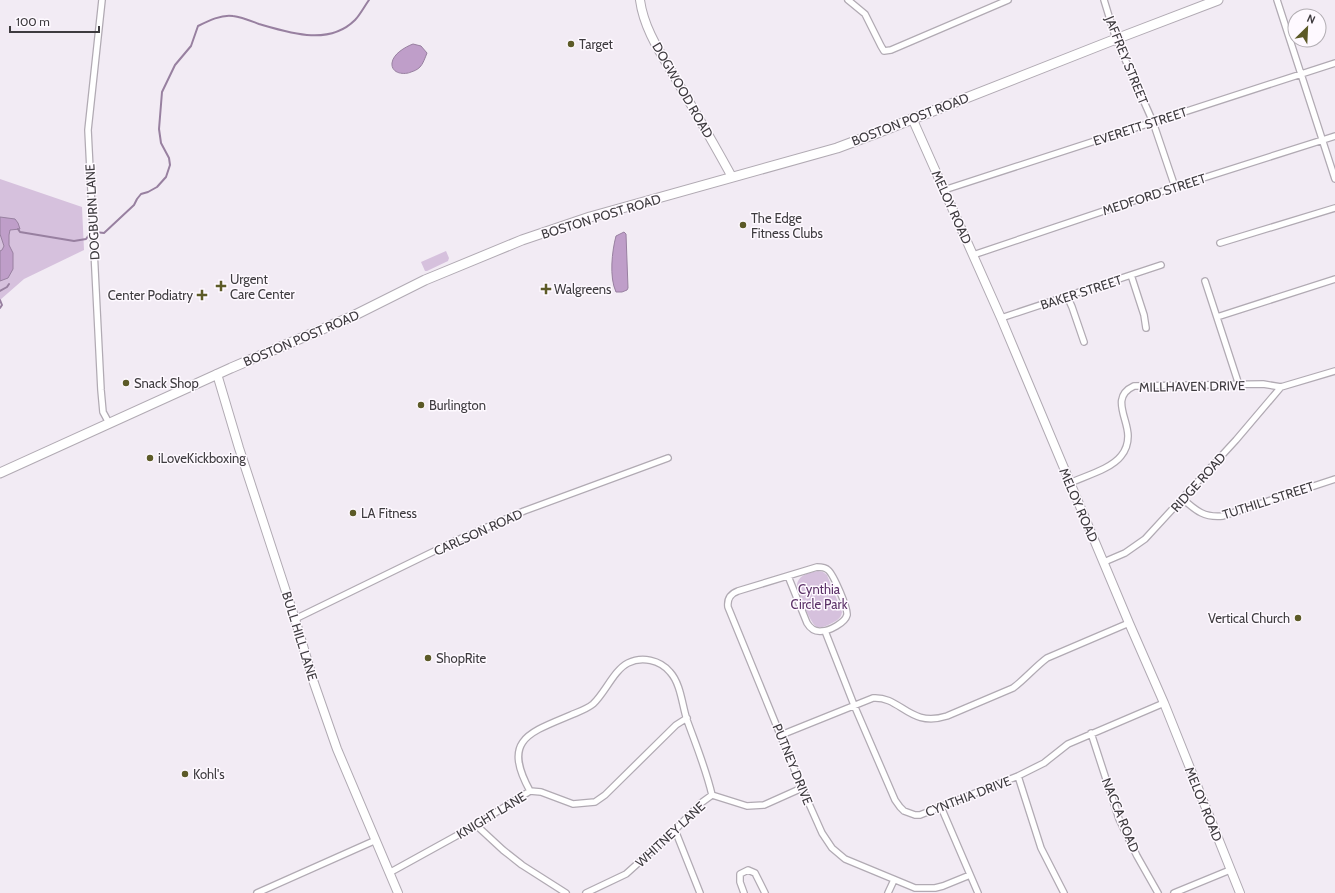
<svg xmlns="http://www.w3.org/2000/svg" width="1335" height="893" font-family="Cabin,sans-serif">
<style>
.green{fill:#d6c1dd}
.water{fill:#bf9ec9;stroke:#9880a0}
.lines{fill:none;stroke-linecap:round;stroke-linejoin:round}
.stream{stroke:#9880a0;stroke-width:2}
.street-casing{stroke:#b1aab3;stroke-width:8}
.secondary-casing{stroke:#b1aab3;stroke-width:10}
.primary-casing{stroke:#b1aab3;stroke-width:11}
.street{stroke:#fff;stroke-width:5.5}
.secondary{stroke:#fff;stroke-width:8}
.primary{stroke:#fff;stroke-width:9}
.poi-dot{fill:#5c5a27;stroke:#fef9ff;stroke-width:1.5}
.labels{text-anchor:middle;dominant-baseline:central;stroke-width:3;stroke-linejoin:round;paint-order:stroke}
.poi-label{font-size:13px;fill:#3e3b3f;stroke:#fef9ff;text-anchor:start}
.street-label{font-size:13px;fill:#3e3b3f;stroke:#fef9ff}
.park-label{font-size:13px;fill:#5b3167;stroke:#fef9ff}
</style>
<rect width="100%" height="100%" fill="#f2ebf4"/>
<!-- green -->
<path class="green" d="M 0,179 L 82,207 L 84,250 L 24,279 L 0,300 Z
M 446,251 L 449,258 L 448,261 L 427,271 L 425,271 L 421,262 Z
M 818,571 L 823,572 L 827,575 L 842,612 C 841,619 836,621 830,624 C 826,626 822,628 817,627 C 810,624 799,593 797,585 C 799,574 809,573 818,571 Z"/>
<!-- water -->
<path class="water" d="M 413,44 L 421,46 L 427,53 C 425,58 423,64 420,67 C 417,70 414,71 411,72 C 405,75 391,74 392,63 C 393,54 405,47 413,44 Z
M 0,217 L 15,219 L 18,223 L 20,229 L 10,230 L 9,235 L 9,245 L 13,253 L 13,269 L 8,278 L 0,281 L 0,251 L 2,250 L 4,246 L 0,234 Z
M 624,232 L 626,234 L 628,288 L 627,290 L 622,292 L 616,292 C 609,277 612,251 616,236 Z"/>
<g class="lines">
<!-- stream -->
<path class="stream" d="M 18,229 L 20,232 L 74,241 L 86,239 L 91,232
M 95,232 L 104,233 L 134,205 L 137,199 L 141,194 L 148,192 L 157,187 L 166,177 L 170,165 L 169,158 L 161,143 L 159,129 L 162,92 L 175,65 L 191,46 L 198,26 C 208,21 222,14 233,16 C 242,17 251,21 259,24 C 290,33 329,46 355,20 C 360,15 364,7 369,0
M 0,291 L 7,287 L 9,284
M 0,300 L 2,305 L 0,308"/>
<!-- street casing -->
<g class="street-casing">
<path id="street" d="M 102,0 L 88,130 L 101,390 L 103,412 L 109,423
M 848,0 L 865,14 L 881,46 L 884,51 L 891,50 L 1008,0
M 1104,0 L 1116,39 L 1153,122 L 1175,187
M 1277,0 L 1335,179
M 944,190 L 1335,63
M 1220,243 L 1335,208
M 973,255 L 1175,187 L 1335,136
M 1131,275 L 1144,315 L 1146,328
M 1205,281 L 1239,385
M 1067,296 L 1072,307 L 1084,342
M 1217,317 L 1335,279
M 1001,318 L 1161,265
M 1070,483 C 1085,476 1111,469 1121,456 C 1126,450 1128,443 1128,436 C 1128,418 1110,397 1134,386 L 1263,384 L 1281,387 L 1335,371
M 1183,499 C 1196,511 1205,518 1223,516 L 1335,479
M 1104,562 L 1125,553 L 1145,539 L 1236,440 L 1281,387
M 788,576 L 807,623 C 810,628 815,632 822,631 C 829,631 845,623 847,615 C 848,609 834,575 828,570 C 825,567 821,567 817,567 L 738,591 C 730,594 727,599 728,607 L 802,788 L 822,833 L 832,848 L 845,859 L 915,888 L 935,888 L 943,886 L 970,875
M 295,619 L 453,542 L 524,511 L 668,458
M 825,631 L 854,705 L 895,800 L 900,807 L 904,811 L 915,815 L 920,815 L 1018,776 L 1044,763 L 1068,744 L 1164,703
M 1091,733 L 1119,819 L 1137,856 L 1158,893
M 781,735 L 873,698 C 901,696 909,728 947,716 L 1013,688 C 1025,679 1035,667 1047,658 L 1129,623
M 1018,776 L 1041,848 L 1064,893
M 530,791 C 502,740 528,733 571,715 C 578,712 587,709 593,704 C 605,693 614,670 628,663 C 642,656 660,660 670,672 C 681,684 682,705 687,720 C 696,745 706,769 712,795
M 941,807 L 978,893
M 476,825 L 503,850 L 522,865 L 566,893
M 675,830 L 700,893
M 389,873 L 476,825 L 530,791 L 541,792 L 573,804 L 595,802 L 605,795 L 676,725 L 687,718
M 257,893 L 376,840
M 586,893 L 626,874 L 675,830 L 701,803 L 712,795 L 747,806 L 764,805 L 802,788
M 744,893 L 740,882 L 740,874 L 748,870 L 755,873 L 765,893
M 888,893 L 894,880
M 1174,893 L 1230,870"/>
</g>
<!-- secondary casing -->
<g class="secondary-casing">
<path id="secondary" d="M 640,0 C 644,30 662,55 677,81 C 696,113 714,144 732,177
M 912,118 L 1001,318 L 1129,623 L 1164,703 L 1240,893
M 217,374 L 239,448 L 295,619 L 314,683 L 337,749 L 398,893"/>
</g>
<!-- primary casing -->
<g class="primary-casing">
<path id="primary" d="M 0,473 L 231,368 L 353,316 L 425,280 L 522,240 L 590,217 L 837,148 L 877,133 L 1116,39 L 1218,0"/>
</g>
<!-- street -->
<use href="#street" class="street"/>
<!-- secondary -->
<use href="#secondary" class="secondary"/>
<!-- primary -->
<use href="#primary" class="primary"/>
</g>
<!-- markers -->
<g class="poi-dot">
<circle cx="571" cy="44" r="4"/>
<circle cx="743" cy="225" r="4"/>
<path d="M219 280h4v4h4v4h-4v4h-4v-4h-4v-4h4z"/>
<path d="M544 283h4v4h4v4h-4v4h-4v-4h-4v-4h4z"/>
<path d="M200 289h4v4h4v4h-4v4h-4v-4h-4v-4h4z"/>
<circle cx="126" cy="383" r="4"/>
<circle cx="421" cy="405" r="4"/>
<circle cx="150" cy="458" r="4"/>
<circle cx="353" cy="513" r="4"/>
<circle cx="1298" cy="618" r="4"/>
<circle cx="428" cy="658" r="4"/>
<circle cx="185" cy="774" r="4"/>
</g>
<g class="labels">
<!-- poi labels -->
<g class="poi-label">
<text x="579" y="44">Target</text>
<text x="751" y="218">The Edge<tspan x="751" dy="15">Fitness Clubs</tspan></text>
<text x="230" y="279">Urgent<tspan x="230" dy="15">Care Center</tspan></text>
<text x="554" y="289">Walgreens</text>
<text x="193" y="295" text-anchor="end">Center Podiatry</text>
<text x="134" y="383">Snack Shop</text>
<text x="429" y="405">Burlington</text>
<text x="158" y="458">iLoveKickboxing</text>
<text x="361" y="513">LA Fitness</text>
<text x="1290" y="618" text-anchor="end">Vertical Church</text>
<text x="436" y="658">ShopRite</text>
<text x="193" y="774">Kohl's</text>
</g>
<!-- street labels -->
<g class="street-label">
<text transform="translate(1127 60) rotate(68)">JAFFREY STREET</text>
<text transform="translate(683 90) rotate(60)">DOGWOOD ROAD</text>
<text transform="translate(910 119) rotate(-21)">BOSTON POST ROAD</text>
<text transform="translate(1140 126) rotate(-18)">EVERETT STREET</text>
<text transform="translate(1154 194) rotate(-18)">MEDFORD STREET</text>
<text transform="translate(952 207) rotate(66)">MELOY ROAD</text>
<text transform="translate(92 212) rotate(-93)">DOGBURN LANE</text>
<text transform="translate(601 216) rotate(-17)">BOSTON POST ROAD</text>
<text transform="translate(1081 292) rotate(-18)">BAKER STREET</text>
<text transform="translate(301 338) rotate(-23)">BOSTON POST ROAD</text>
<text transform="translate(1192 386) rotate(-1)">MILLHAVEN DRIVE</text>
<text transform="translate(1198 482) rotate(-48)">RIDGE ROAD</text>
<text transform="translate(1268 500) rotate(-18)">TUTHILL STREET</text>
<text transform="translate(1079 505) rotate(67)">MELOY ROAD</text>
<text transform="translate(478 532) rotate(-24)">CARLSON ROAD</text>
<text transform="translate(300 636) rotate(73)">BULL HILL LANE</text>
<text transform="translate(793 764) rotate(68)">PUTNEY DRIVE</text>
<text transform="translate(968 796) rotate(-21)">CYNTHIA DRIVE</text>
<text transform="translate(1204 804) rotate(68)">MELOY ROAD</text>
<text transform="translate(491 815) rotate(-31)">KNIGHT LANE</text>
<text transform="translate(1121 815) rotate(68)">NACCA ROAD</text>
<text transform="translate(670 834) rotate(-43)">WHITNEY LANE</text>
</g>
<!-- park labels -->
<g class="park-label">
<text x="819" y="589">Cynthia<tspan x="819" dy="15">Circle Park</tspan></text>
</g>
</g>
<!-- north arrow -->
<g transform="translate(1307 28) rotate(24)"><circle r="19" fill="#fef9ff" stroke="#b1adb2"/>
<path d="M0-3L7 15L0 10L-7 15Z" fill="#5c5a27"/>
<text y="-6" font-size="11" font-weight="bold" text-anchor="middle" fill="#3e3b3f">N</text>
</g>
<!-- scale -->
<path d="M10 26v6h89v-6" fill="none" stroke="#3e3b3f" stroke-width="2"/>
<text x="16" y="26" font-size="12" fill="#3e3b3f" stroke="#fef9ff" stroke-width="3" paint-order="stroke">100 m</text>
</svg>
